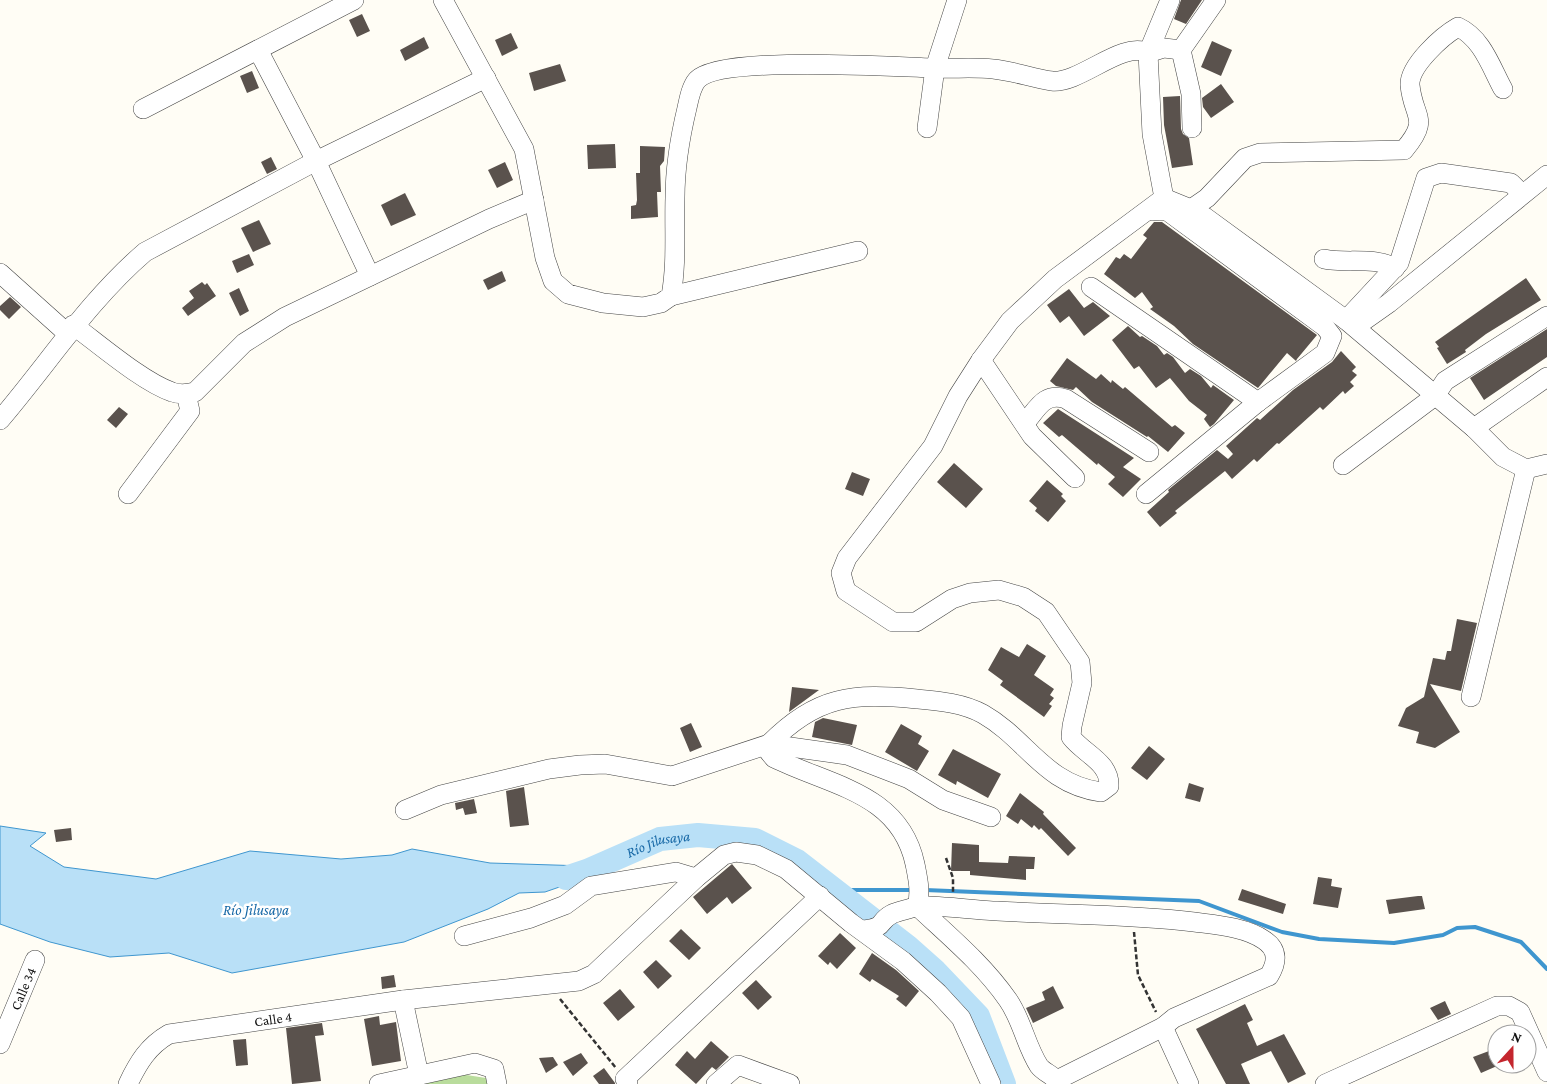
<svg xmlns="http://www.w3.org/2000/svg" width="1547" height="1084" font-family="'Crimson Pro',serif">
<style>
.forest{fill:#b9dc9c}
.water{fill:#b9e0f7;stroke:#3f96cf}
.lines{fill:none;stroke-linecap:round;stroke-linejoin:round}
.stream{stroke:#3f96cf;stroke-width:4}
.river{stroke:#b9e0f7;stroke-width:24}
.building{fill:#5a524d}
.minor-casing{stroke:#444;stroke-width:20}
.path{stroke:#333;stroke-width:2.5;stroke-dasharray:5 2.5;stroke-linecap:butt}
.minor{stroke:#fff;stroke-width:19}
.labels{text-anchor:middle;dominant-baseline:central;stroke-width:5;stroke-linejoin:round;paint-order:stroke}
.street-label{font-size:14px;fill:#111;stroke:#fff}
.water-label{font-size:15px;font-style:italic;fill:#1768a6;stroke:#fff}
</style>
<rect width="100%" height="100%" fill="#fffdf5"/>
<!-- forest -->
<path class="forest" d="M 447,1072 L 486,1078 L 491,1084 L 410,1084 Z"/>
<!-- water -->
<path class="water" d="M 0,826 L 46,833 L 30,846 L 64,867 L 156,879 L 250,851 L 341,859 L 392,855 L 412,849 L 490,863 L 617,867 L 545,892 L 519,893 L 488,909 L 404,942 L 232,973 L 169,953 L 110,957 L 50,942 L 0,924 Z"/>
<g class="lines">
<!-- stream -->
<path class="stream" d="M 833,890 L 913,890
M 925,890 L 1199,901 L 1282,932 L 1319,939 L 1394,943 L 1443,935 L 1457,928 L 1475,927 L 1521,942 L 1547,969"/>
<!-- river -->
<path class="river" id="s1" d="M 566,878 L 587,871 L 660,839 L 698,835 L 755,840 L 797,861 L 908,947 L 935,971 L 978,1016 L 1004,1084"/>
</g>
<!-- building -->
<path class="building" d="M 1181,0 L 1202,0 L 1186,24 L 1174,19 Z
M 362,14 L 370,31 L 357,37 L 349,20 Z
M 511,33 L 518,48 L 502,56 L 495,40 Z
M 424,37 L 429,48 L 405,61 L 400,50 Z
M 1212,41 L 1232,50 L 1221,76 L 1201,67 Z
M 560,64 L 566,81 L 534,91 L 529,73 Z
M 252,71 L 259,88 L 247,93 L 240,76 Z
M 1221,84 L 1234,102 L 1211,118 L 1203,107 L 1202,98 Z
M 1180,96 L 1181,129 L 1183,134 L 1189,138 L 1193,165 L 1172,168 L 1164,125 L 1163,97 Z
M 615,144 L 616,168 L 588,169 L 587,145 Z
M 640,146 L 665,147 L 664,161 L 660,166 L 661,192 L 657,192 L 658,217 L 631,219 L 631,206 L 636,205 L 637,200 L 636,173 L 640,173 Z
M 271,157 L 277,169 L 267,174 L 261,162 Z
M 505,162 L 513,180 L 497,188 L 488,170 Z
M 405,193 L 416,215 L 391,226 L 381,205 Z
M 259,220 L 271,244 L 253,252 L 241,228 Z
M 1154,222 L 1162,222 L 1317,335 L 1297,359 L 1296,361 L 1287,353 L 1258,388 L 1193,344 L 1174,326 L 1150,309 L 1153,307 L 1142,292 L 1135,298 L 1104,274 L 1116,257 L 1120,259 L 1124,254 L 1131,259 L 1147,238 L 1143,235 Z
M 249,254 L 254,265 L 237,273 L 232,261 Z
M 502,271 L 506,281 L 488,290 L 483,280 Z
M 1526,278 L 1541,300 L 1486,334 L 1465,350 L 1466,352 L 1447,364 L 1437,348 L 1439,347 L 1435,342 Z
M 202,282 L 205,285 L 207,283 L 216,296 L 188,316 L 182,308 L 194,298 L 189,291 Z
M 239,288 L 249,311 L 240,316 L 229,293 Z
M 1069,289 L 1084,308 L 1093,302 L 1110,316 L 1084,336 L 1069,316 L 1060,323 L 1047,305 Z
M 10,297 L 21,307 L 9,319 L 0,310 L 0,306 Z
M 1128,326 L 1140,337 L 1142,336 L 1157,346 L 1164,355 L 1167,353 L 1173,357 L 1185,373 L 1190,369 L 1201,376 L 1211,388 L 1213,385 L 1234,400 L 1214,424 L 1210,427 L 1204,419 L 1207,415 L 1189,401 L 1170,378 L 1156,388 L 1139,366 L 1134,369 L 1112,340 Z
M 1547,329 L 1547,357 L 1484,400 L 1470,378 Z
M 1341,351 L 1356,367 L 1352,371 L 1357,375 L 1350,382 L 1354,386 L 1345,394 L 1343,391 L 1323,410 L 1320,407 L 1279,444 L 1277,443 L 1257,462 L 1254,459 L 1232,479 L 1225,471 L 1175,511 L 1177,513 L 1160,527 L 1147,512 L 1169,492 L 1168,490 L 1217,450 L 1228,459 L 1233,454 L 1226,446 L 1257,418 L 1260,420 L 1293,390 L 1332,362 Z
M 1067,358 L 1096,379 L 1101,374 L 1111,383 L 1112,380 L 1123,389 L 1125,387 L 1172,427 L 1175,425 L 1185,433 L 1168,452 L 1148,436 L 1147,437 L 1092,402 L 1076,387 L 1073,390 L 1056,386 L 1050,381 Z
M 119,407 L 128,414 L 116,428 L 107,420 Z
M 1058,409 L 1134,458 L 1123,467 L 1141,479 L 1123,497 L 1108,484 L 1115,477 L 1098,463 L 1097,465 L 1062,435 L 1059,437 L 1043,423 Z
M 954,463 L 983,489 L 966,508 L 937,482 Z
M 852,472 L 870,479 L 863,496 L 845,489 Z
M 1047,480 L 1063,494 L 1061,496 L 1066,501 L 1048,522 L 1035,511 L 1037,508 L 1029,501 Z
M 1457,619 L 1477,623 L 1461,691 L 1430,684 L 1460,732 L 1435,748 L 1416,743 L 1419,732 L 1398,726 L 1406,708 L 1424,697 L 1433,658 L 1445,660 L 1447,651 L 1451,651 Z
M 1027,644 L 1046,656 L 1034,675 L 1054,689 L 1050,695 L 1054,698 L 1049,704 L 1052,706 L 1044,717 L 1000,685 L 1003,681 L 988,670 L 1001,647 L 1019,657 Z
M 792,687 L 819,690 L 789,712 Z
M 823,718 L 857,725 L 852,745 L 812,737 L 815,722 Z
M 691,723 L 702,747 L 690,752 L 680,728 Z
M 901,724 L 922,736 L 918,744 L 929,751 L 917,771 L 885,752 Z
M 1149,746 L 1165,759 L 1147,780 L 1131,768 Z
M 953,749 L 1001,774 L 988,798 L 957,781 L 956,785 L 938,775 Z
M 1189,783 L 1204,788 L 1200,802 L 1185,798 Z
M 524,787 L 529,825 L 510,827 L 506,791 Z
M 1020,793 L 1044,812 L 1043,814 L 1076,848 L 1068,856 L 1041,828 L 1039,830 L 1034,825 L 1032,828 L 1021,819 L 1018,824 L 1006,816 Z
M 474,799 L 477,813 L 465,815 L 463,808 L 456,810 L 455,803 Z
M 71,828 L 72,840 L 56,842 L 54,830 Z
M 952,843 L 979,845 L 979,862 L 1008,863 L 1009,856 L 1035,857 L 1034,869 L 1026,869 L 1026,880 L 970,875 L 970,871 L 951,871 Z
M 732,864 L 752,888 L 732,904 L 727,897 L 707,914 L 693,897 Z
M 1318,877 L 1332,879 L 1331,886 L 1342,888 L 1338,908 L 1313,904 Z
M 1242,889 L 1286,904 L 1283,914 L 1238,900 Z
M 1418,896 L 1422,896 L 1425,909 L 1389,914 L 1386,900 Z
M 681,929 L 701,948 L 689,960 L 669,941 Z
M 840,933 L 856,948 L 837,969 L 830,962 L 828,965 L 818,956 Z
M 872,953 L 896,970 L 919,991 L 906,1007 L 896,999 L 899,996 L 872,979 L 870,982 L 859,974 Z
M 656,960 L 672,976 L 658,989 L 643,972 Z
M 394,975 L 396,987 L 382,989 L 381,977 Z
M 756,980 L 772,997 L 758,1010 L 742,993 Z
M 1053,986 L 1064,1008 L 1033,1023 L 1026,1008 L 1045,1000 L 1042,992 Z
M 620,989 L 635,1007 L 618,1021 L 603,1003 Z
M 1445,1001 L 1451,1014 L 1438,1020 L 1430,1008 Z
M 1245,1004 L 1253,1020 L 1247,1023 L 1257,1046 L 1284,1034 L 1306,1074 L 1288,1083 L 1271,1051 L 1241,1064 L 1250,1084 L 1226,1084 L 1196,1029 Z
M 379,1016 L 380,1025 L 396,1022 L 401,1061 L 372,1066 L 364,1019 Z
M 322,1023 L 324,1035 L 315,1036 L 321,1081 L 292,1084 L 286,1028 Z
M 246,1039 L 248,1065 L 236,1066 L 233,1040 Z
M 711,1041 L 729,1057 L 716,1070 L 712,1067 L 696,1084 L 675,1065 L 687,1051 L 695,1059 Z
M 1497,1048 L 1497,1066 L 1481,1073 L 1473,1057 Z
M 581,1053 L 588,1063 L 573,1076 L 563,1062 Z
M 553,1057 L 558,1065 L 546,1073 L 539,1058 Z
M 604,1068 L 615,1083 L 615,1084 L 599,1084 L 593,1076 Z"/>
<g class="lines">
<!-- minor casing -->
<g class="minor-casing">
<g id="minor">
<path d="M 443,0 L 524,149 L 545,258 L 553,281 L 568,294 L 603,303 L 643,307 L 661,303 L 671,296 C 677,263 674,231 675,198 C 675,168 680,137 687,108 C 689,99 691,87 697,80 C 720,55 894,67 933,68 C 953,69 973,67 993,69 C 1013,71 1032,78 1052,81 C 1080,84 1122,40 1148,53 L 1164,48 L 1181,50"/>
<path d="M 258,50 L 316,161 L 370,276"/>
<path d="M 143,109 L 354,0"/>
<path d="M 927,128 L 935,68 L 957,0"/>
<path d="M 1192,128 L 1191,94 L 1181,50 L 1216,0"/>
<path d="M 1164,198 L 1191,209 L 1205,217 L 1346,320 L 1474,428 L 1503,457 L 1526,469 L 1547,464"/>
<path d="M 1191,209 L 1207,198 L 1245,158 L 1260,153 L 1404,150 C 1431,118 1413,118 1410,85 C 1409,66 1442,36 1458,27 C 1482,38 1491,67 1503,89"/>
<path d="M 1324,259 C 1346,264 1375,256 1395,268"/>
<path d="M 0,273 L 68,334"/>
<path d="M 1091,287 L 1258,402"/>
<path d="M 671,296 L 858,251"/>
<path d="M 1346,320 L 1399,263 L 1426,178 L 1441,173 L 1511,183 L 1522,194"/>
<path d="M 73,325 C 100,345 143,382 172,392 C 180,395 187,394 195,392 L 244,343 L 285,317 L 489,219 L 534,200"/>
<path d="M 1355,327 L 1389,303 L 1547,175"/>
<path d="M 981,360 L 1032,436 L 1075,478"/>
<path d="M 0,420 C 48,364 88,301 145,252 L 316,161 L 486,78"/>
<path d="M 1025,423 C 1038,408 1044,392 1066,399 L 1149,452"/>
<path d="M 1474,428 L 1547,377"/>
<path d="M 1343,465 L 1435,396 L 1445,381 L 1547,316"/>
<path d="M 128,494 L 190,411 L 186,394"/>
<path d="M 1146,494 L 1258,402 L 1325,353 L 1332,336 L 1325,327 L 1166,210 L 1152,211"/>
<path d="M 1471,697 L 1526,469"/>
<path d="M 405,810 L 441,795 L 549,769 L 580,765 L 605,764 L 672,776 L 769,744 L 847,755 L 909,779 L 943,800 L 991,817"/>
<path d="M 917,906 C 921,892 918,879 915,864 C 900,793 831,786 774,758 L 769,752 L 769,744 C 817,695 853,693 917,699 C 939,701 963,703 983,714 C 1027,739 1044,784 1101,792 L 1109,786 C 1110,762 1084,754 1071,737 L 1072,726 L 1082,683 L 1080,662 L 1046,612 L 1023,597 L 999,590 L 970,593 L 952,599 L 916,622 L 893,622 L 846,591 L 841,573 L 847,558 L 933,446 L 958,396 L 981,360 L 1010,321 L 1055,279 L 1164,198 L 1152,134 L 1148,53 L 1170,0"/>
<path d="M 917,906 C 949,936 983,964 1008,1000 C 1022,1020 1026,1046 1039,1066 C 1044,1073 1055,1075 1058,1084"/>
<path d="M 864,930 C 887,927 877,922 892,914 C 899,911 910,909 917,906 C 926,904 983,911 997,911 C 1063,915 1129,914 1194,922 C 1216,925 1245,927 1264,940 C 1279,950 1277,963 1269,976 L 1174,1018 L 1163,1027 L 1057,1080"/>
<path d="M 464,936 L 531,918 L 565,905 L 591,886 L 676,872 L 696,878"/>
<path d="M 403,1000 L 419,1075"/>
<path d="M 1163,1027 L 1189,1084"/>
<path id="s2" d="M 0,1044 L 35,960"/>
<path id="s3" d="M 128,1084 C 138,1063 148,1046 169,1034 L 403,1000 L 579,981 L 594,974 L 696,878 L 724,855 L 736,852 L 757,855 L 786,869 L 851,923 L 903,961 L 938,993 L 961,1018 L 991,1084"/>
<path d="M 379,1084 L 475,1063 L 494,1069 L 497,1084"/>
<path d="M 628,1084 L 625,1079 L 820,896"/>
<path d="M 716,1084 L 738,1065 L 790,1084"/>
<path d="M 1325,1084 L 1497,1006 L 1509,1006 L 1520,1012 L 1547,1072"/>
</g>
</g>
<!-- path -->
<path class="path" d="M 946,858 L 953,878 L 953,893
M 1134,932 L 1138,975 L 1156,1012
M 560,999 L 616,1068"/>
<!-- minor -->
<use href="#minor" class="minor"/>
</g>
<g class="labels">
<!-- street labels -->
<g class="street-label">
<text stroke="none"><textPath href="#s2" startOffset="60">Calle 34</textPath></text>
<text stroke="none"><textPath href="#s3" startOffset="171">Calle 4</textPath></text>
</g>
<!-- water labels -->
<g class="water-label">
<text stroke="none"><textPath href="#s1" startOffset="99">Río Jilusaya</textPath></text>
<text x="256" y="910">Río Jilusaya</text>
</g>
</g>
<!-- north arrow -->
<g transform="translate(1512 1049) rotate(21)"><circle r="24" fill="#ffffff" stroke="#a0a0a0"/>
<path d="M0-4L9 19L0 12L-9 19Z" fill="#c4262e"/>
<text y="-8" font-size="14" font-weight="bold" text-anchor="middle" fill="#111111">N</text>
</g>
</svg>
